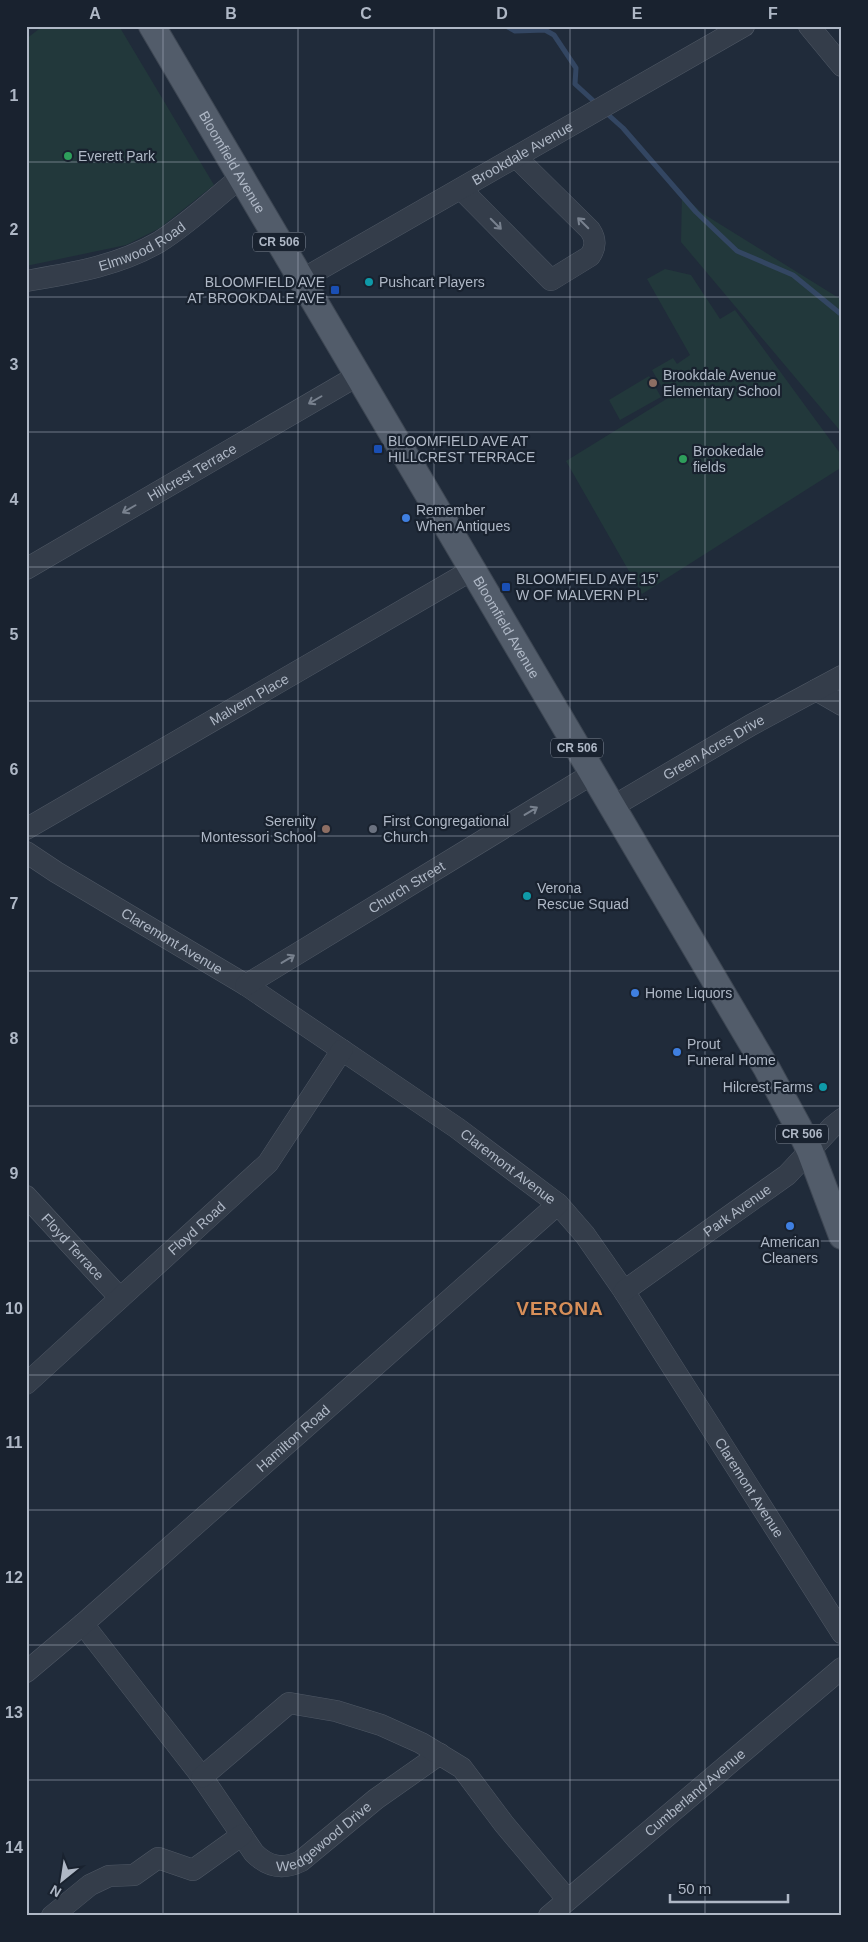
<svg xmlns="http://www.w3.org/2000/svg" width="868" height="1942" font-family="Arial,sans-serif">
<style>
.green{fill:#22383b}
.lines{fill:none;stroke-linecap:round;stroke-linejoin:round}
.stream{stroke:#334662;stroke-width:5}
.minor-casing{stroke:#4f5865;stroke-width:22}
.major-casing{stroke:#3d4653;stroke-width:28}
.minor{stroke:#343d4a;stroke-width:21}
.major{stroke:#525c6a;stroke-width:26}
.oneway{stroke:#78818e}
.grid{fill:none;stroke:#afb8c6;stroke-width:1;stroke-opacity:0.55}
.leisure-dot{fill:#2e9e5b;stroke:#19222f;stroke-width:2}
.culture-dot{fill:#0f9aa8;stroke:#19222f;stroke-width:2}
.transit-dot{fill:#1a4fb4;stroke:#19222f;stroke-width:2}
.education-dot{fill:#8d6e63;stroke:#19222f;stroke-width:2}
.shop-dot{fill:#3f7fe0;stroke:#19222f;stroke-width:2}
.worship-dot{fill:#6b7280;stroke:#19222f;stroke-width:2}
.labels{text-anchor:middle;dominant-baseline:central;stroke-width:4.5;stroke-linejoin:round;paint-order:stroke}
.shield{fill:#19222f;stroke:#828b99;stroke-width:1}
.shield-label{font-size:12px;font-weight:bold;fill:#afb8c6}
.street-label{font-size:14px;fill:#afb8c6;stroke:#19222f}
.poi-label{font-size:14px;fill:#afb8c6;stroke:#19222f;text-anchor:start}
.district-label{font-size:19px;font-weight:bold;letter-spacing:1px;fill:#d78f59;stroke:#19222f}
.neatline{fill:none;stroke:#afb8c6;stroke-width:2}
.grid-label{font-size:16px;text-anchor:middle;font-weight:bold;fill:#afb8c6}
</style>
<rect width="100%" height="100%" fill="#202b3a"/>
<!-- green -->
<path class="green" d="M 43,26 L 119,26 L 214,185 L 160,228 L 126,245 L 26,266 L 26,39 Z
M 682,194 L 702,213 L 842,300 L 842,433 L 681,242 Z
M 665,269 L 691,275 L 720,319 L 735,310 L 842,456 L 842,467 L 642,594 L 566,461 L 668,398 L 652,370 L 673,358 L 677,364 L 690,355 L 647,279 Z
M 649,376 L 661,397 L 620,420 L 609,400 Z"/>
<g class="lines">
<!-- stream -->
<path class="stream" d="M 506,26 L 515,31 L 545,30 L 554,35 L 576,68 L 575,84 L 598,105
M 604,111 L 623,128 L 696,212 L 737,251 L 793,275 L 842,315"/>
<!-- minor casing -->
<g class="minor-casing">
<g id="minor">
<path d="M 809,26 L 842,66"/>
<path d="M 462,190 L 551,280 L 590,256 C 596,247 596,239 590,230 L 516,157"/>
<path id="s1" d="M 301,280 L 744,26"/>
<path id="s2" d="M 26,281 C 72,273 118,266 159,242 C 188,224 214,199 241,177"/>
<path id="s3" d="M 26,569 L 357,376"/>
<path d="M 816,690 L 842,705"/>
<path id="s4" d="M 612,807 L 751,725 L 842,676"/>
<path id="s5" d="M 26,829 L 472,570"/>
<path id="s6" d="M 26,852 L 56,872 L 246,985 L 457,1128 L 558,1204 L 585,1235 L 624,1291 L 842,1633"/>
<path id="s7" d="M 246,985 L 592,774"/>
<path id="s8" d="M 26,1196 L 120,1298"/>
<path id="s9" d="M 624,1291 L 787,1175 L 832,1127 L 842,1119"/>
<path id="s10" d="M 26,1384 L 268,1163 L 342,1050"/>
<path id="s11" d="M 83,1624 L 202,1777 L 254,1853 C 268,1867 283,1870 301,1861 L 376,1799 L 440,1754"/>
<path id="s12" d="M 26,1672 L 83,1624 L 558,1204"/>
<path d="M 202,1777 L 289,1703 L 336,1711 L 381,1725 L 421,1743 L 462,1768 L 504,1824 L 567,1899"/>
<path d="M 52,1916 L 90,1885 L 109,1876 L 134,1875 L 158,1858 L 193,1870 L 242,1835"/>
<path id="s13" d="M 549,1916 L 842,1668"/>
</g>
</g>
<!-- major casing -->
<g class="major-casing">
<g id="major">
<path id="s14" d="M 152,26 L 767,1069 L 799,1128 L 810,1151 L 842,1236"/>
</g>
</g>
<!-- minor -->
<use href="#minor" class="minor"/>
<!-- major -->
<use href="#major" class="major"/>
</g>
<!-- one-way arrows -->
<defs><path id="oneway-shaft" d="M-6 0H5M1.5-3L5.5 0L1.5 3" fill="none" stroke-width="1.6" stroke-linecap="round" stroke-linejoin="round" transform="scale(1.25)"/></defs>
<g class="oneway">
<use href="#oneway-shaft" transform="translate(583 223) rotate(-135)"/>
<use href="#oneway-shaft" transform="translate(496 224) rotate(45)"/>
<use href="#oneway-shaft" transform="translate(315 400) rotate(150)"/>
<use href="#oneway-shaft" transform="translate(129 509) rotate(150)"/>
<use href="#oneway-shaft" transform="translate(531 811) rotate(-31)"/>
<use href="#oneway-shaft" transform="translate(288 959) rotate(-31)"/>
</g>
<!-- grid -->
<path class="grid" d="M 163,26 L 163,1916M 298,26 L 298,1916M 434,26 L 434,1916M 570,26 L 570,1916M 705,26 L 705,1916M 26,162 L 842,162M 26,297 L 842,297M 26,432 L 842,432M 26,567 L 842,567M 26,701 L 842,701M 26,836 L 842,836M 26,971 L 842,971M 26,1106 L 842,1106M 26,1241 L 842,1241M 26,1375 L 842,1375M 26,1510 L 842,1510M 26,1645 L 842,1645M 26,1780 L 842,1780"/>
<!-- markers -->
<g class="leisure-dot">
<circle cx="68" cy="156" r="5"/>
<circle cx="683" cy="459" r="5"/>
</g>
<g class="culture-dot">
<circle cx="369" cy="282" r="5"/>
<circle cx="527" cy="896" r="5"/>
<circle cx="823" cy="1087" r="5"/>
</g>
<g class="transit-dot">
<rect x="330" y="285" width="10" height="10" rx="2.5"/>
<rect x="373" y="444" width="10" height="10" rx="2.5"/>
<rect x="501" y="582" width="10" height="10" rx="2.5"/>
</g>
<g class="education-dot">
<circle cx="653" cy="383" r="5"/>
<circle cx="326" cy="829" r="5"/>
</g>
<g class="shop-dot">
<circle cx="406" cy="518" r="5"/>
<circle cx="635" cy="993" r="5"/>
<circle cx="677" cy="1052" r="5"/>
<circle cx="790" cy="1226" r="5"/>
</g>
<circle class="worship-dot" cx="373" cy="829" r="5"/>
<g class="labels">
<!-- shield labels -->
<g class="shield">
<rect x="253" y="232.5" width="52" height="19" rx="4"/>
<rect x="551" y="738.5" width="52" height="19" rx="4"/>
<rect x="776" y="1124.5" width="52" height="19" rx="4"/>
</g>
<g class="shield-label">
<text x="279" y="242">CR 506</text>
<text x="577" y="748">CR 506</text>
<text x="802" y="1134">CR 506</text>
</g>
<!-- street labels -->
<g class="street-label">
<text stroke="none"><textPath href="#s1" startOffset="255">Brookdale Avenue</textPath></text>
<text stroke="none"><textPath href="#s14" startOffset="158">Bloomfield Avenue</textPath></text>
<text stroke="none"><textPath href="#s2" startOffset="122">Elmwood Road</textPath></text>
<text stroke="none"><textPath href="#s3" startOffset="192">Hillcrest Terrace</textPath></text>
<text stroke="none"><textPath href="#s14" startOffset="698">Bloomfield Avenue</textPath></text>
<text stroke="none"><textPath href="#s5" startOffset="258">Malvern Place</textPath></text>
<text stroke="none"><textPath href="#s4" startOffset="118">Green Acres Drive</textPath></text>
<text stroke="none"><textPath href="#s7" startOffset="188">Church Street</textPath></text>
<text stroke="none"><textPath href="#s6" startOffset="171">Claremont Avenue</textPath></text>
<text stroke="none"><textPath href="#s6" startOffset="576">Claremont Avenue</textPath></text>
<text stroke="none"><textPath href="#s9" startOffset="139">Park Avenue</textPath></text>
<text stroke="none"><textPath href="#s10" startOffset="231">Floyd Road</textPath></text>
<text stroke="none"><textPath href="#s8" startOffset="69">Floyd Terrace</textPath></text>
<text stroke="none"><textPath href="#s12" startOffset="355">Hamilton Road</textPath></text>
<text stroke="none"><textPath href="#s6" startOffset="981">Claremont Avenue</textPath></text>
<text stroke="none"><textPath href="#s13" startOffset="191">Cumberland Avenue</textPath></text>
<text stroke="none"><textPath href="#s11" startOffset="369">Wedgewood Drive</textPath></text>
</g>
<!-- poi labels -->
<g class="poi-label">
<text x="78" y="156">Everett Park</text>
<text x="325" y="282" text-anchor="end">BLOOMFIELD AVE<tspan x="325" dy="16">AT BROOKDALE AVE</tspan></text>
<text x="379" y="282">Pushcart Players</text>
<text x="663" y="375">Brookdale Avenue<tspan x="663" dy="16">Elementary School</tspan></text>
<text x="388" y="441">BLOOMFIELD AVE AT<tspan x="388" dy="16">HILLCREST TERRACE</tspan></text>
<text x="693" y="451">Brookedale<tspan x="693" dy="16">fields</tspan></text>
<text x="416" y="510">Remember<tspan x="416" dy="16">When Antiques</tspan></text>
<text x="516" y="579">BLOOMFIELD AVE 15'<tspan x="516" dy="16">W OF MALVERN PL.</tspan></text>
<text x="316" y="821" text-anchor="end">Serenity<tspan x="316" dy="16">Montessori School</tspan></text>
<text x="383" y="821">First Congregational<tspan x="383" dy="16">Church</tspan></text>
<text x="537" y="888">Verona<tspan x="537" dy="16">Rescue Squad</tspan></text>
<text x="645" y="993">Home Liquors</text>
<text x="687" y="1044">Prout<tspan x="687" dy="16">Funeral Home</tspan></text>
<text x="813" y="1087" text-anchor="end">Hilcrest Farms</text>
<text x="790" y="1242" text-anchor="middle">American<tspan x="790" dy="16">Cleaners</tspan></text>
</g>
<!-- district labels -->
<g class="district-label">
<text x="560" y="1308">VERONA</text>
</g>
</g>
<!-- border -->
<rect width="868" height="1942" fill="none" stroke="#19222f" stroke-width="55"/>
<!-- north arrow -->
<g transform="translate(62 1880) rotate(210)" stroke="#19222f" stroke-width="4" paint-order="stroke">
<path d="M0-4L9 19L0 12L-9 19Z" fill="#afb8c6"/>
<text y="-8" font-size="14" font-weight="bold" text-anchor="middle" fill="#afb8c6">N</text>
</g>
<!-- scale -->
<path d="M670 1894v8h118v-8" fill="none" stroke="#afb8c6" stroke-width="2.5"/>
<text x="678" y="1894" font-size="15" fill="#afb8c6" stroke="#19222f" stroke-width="4" paint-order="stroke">50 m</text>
<rect x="28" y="28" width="812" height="1886" class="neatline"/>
<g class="grid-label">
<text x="95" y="19">A</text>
<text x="231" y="19">B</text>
<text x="366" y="19">C</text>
<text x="502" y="19">D</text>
<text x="637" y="19">E</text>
<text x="773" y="19">F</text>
<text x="14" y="101">1</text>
<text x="14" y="235">2</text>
<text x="14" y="370">3</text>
<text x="14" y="505">4</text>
<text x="14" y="640">5</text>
<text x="14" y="775">6</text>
<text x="14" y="909">7</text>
<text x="14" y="1044">8</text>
<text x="14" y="1179">9</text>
<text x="14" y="1314">10</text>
<text x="14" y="1448">11</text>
<text x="14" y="1583">12</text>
<text x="14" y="1718">13</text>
<text x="14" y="1853">14</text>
</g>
</svg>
